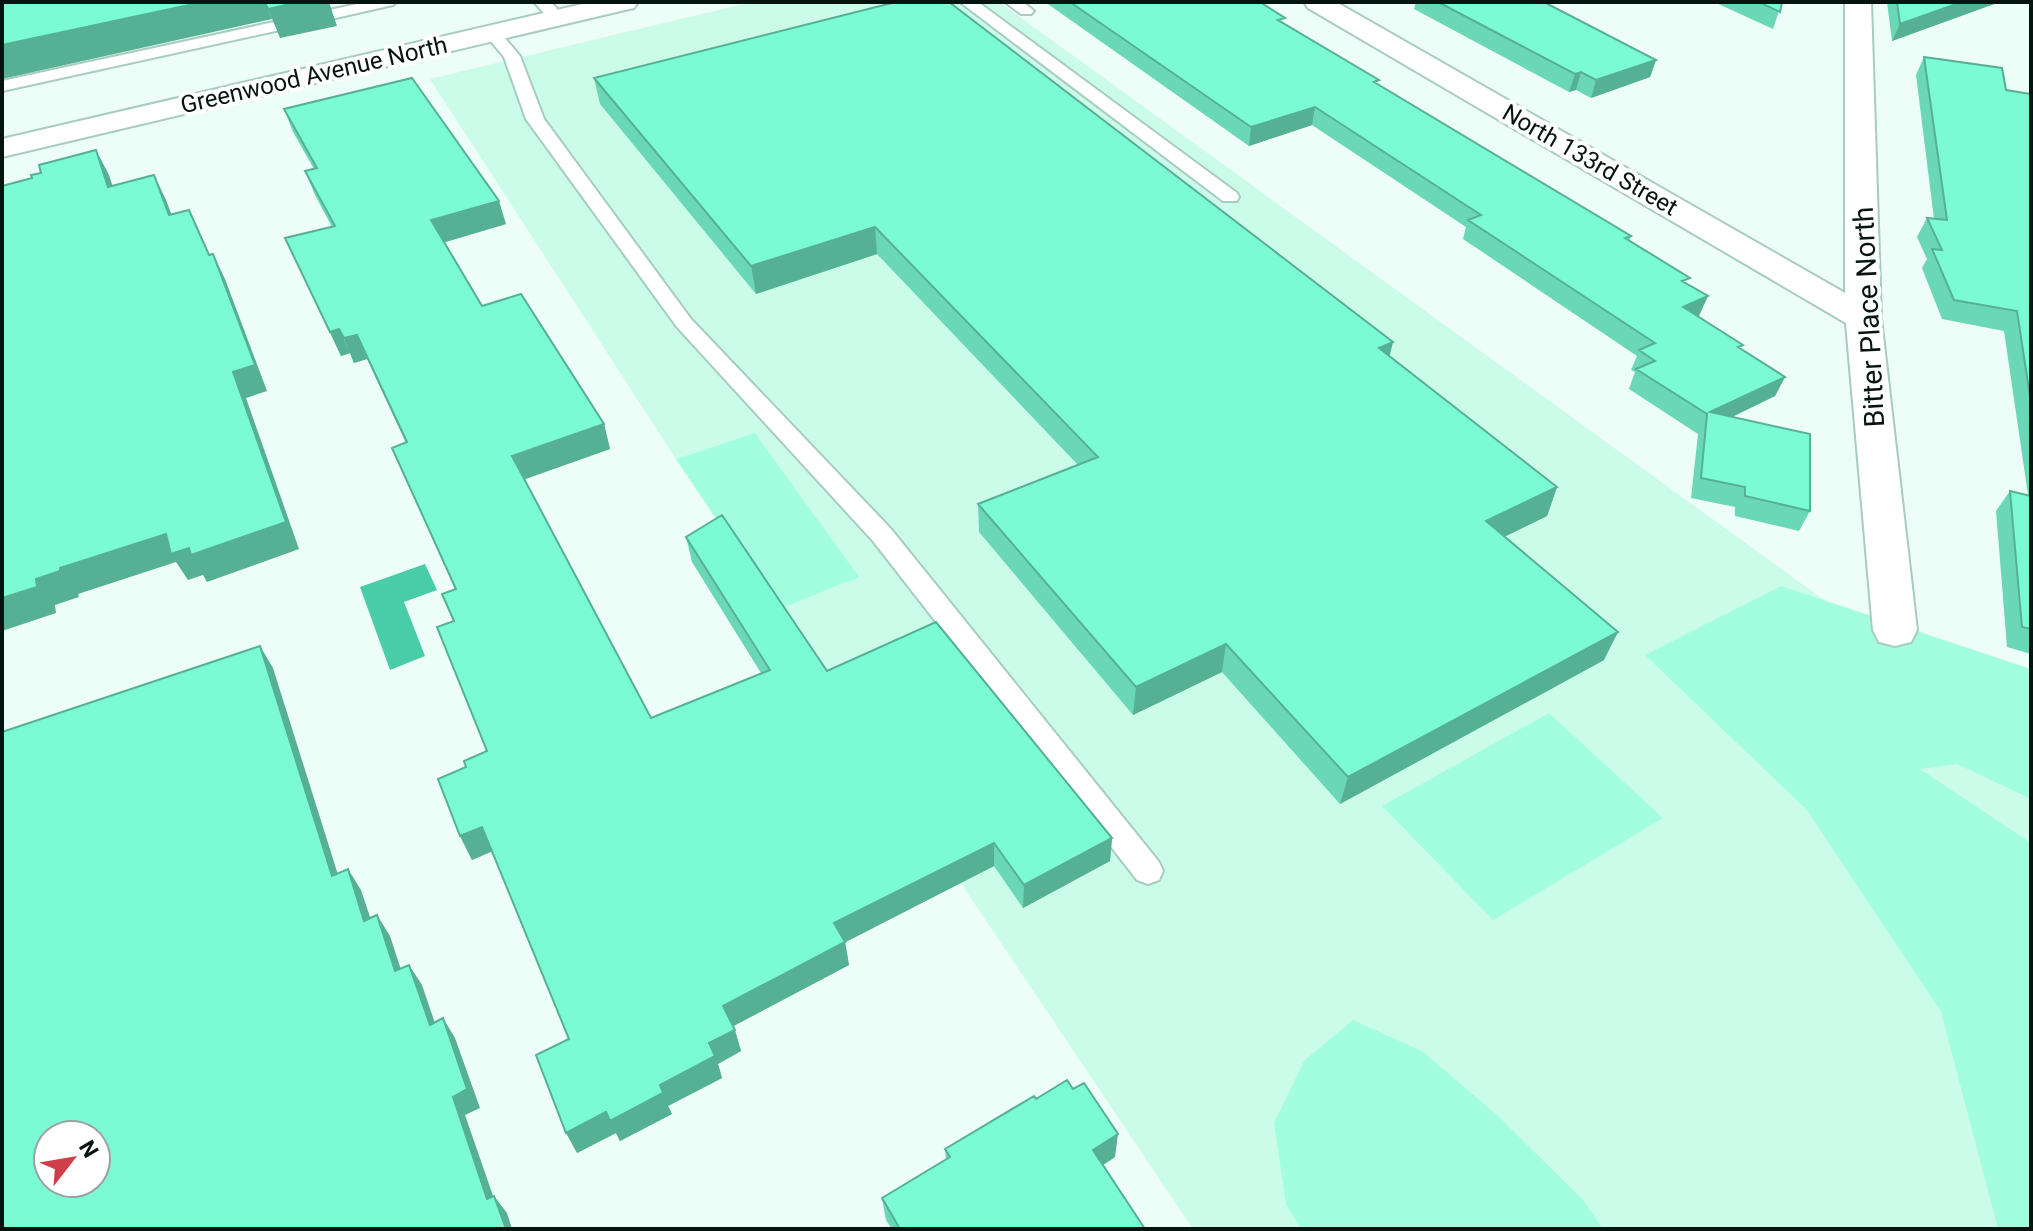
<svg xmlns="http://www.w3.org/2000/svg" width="2033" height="1231" font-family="Roboto,sans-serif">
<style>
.built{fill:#cbfcea}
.green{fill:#a3fee0}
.water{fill:#48cda8}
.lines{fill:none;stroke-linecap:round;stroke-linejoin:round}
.lane-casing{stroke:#a6cdbf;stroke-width:4}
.street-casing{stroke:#a6cdbf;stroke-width:4}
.secondary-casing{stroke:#a6cdbf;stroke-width:4}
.lane{fill:#fff;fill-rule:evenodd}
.street{fill:#fff;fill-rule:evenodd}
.secondary{fill:#fff;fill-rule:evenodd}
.wall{fill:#6ad8b6}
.shaded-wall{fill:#56b094}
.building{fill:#7bfbd4;stroke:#56b094;stroke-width:2;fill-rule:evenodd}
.labels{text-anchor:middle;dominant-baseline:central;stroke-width:8;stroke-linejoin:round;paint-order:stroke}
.far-street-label{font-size:24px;fill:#061410;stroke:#fff}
.street-label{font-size:28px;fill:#061410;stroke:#fff}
</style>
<rect width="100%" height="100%" fill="#edfdf7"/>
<!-- built -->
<path class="built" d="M 752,2 L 999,2 L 1831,605 L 2031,687 L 2031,1229 L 1193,1229 L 676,459 L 430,79 Z"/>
<!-- green -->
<path class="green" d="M 755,433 L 859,577 L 777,610 L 676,459 Z
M 1781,586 L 2031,669 L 2031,799 L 1957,764 L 1920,769 L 2031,843 L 2031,1229 L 1998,1229 L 1941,1012 L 1807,810 L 1645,655 Z
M 1549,713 L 1663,818 L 1493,920 L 1382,806 Z
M 1353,1020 L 1422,1051 L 1497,1115 L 1583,1200 L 1603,1229 L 1301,1229 L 1286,1204 L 1274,1123 L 1304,1061 Z"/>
<!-- water -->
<path class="water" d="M 425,564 L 437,590 L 404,602 L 425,656 L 390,670 L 360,587 Z"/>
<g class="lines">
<!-- lane casing -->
<g class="lane-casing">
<path id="lane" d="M 366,2 L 396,2 L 393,5 L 331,19 L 323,14 L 325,11 Z
M 534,2 L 551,2 L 565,18 L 557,23 L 551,21 Z
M 960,2 L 978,2 L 1237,193 L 1239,197 L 1237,201 L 1223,201 Z
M 1005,2 L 1023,2 L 1034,11 L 1031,14 L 1021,14 Z
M 274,22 L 282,27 L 280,30 L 2,91 L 2,81 Z
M 492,28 L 498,30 L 520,56 L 544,119 L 691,319 L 891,529 L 1159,862 L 1163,871 L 1159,880 L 1148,884 L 1137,880 L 873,541 L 677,327 L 526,119 L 504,57 L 484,33 Z"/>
</g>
<!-- street casing -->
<g class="street-casing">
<path id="street" d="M 1304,2 L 1336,2 L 1845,293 L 1845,2 L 1871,2 L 1881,318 L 1917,630 L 1911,642 L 1895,646 L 1879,642 L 1873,630 L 1846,323 L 1308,8 Z"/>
</g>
<!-- secondary casing -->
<g class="secondary-casing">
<path id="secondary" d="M 591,2 L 638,2 L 634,8 L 625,10 L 2,157 L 2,139 Z"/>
</g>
<!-- lane -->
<use href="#lane" class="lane"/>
<!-- street -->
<use href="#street" class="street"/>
<!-- secondary -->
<use href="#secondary" class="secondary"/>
</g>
<!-- wall -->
<path class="wall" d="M 1045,2 L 1260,2 L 1285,24 L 1378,84 L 1631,236 L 1629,241 L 1688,284 L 1699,316 L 1698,316 L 1741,349 L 1785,377 L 1775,396 L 1732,417 L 1810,511 L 1799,531 L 1735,516 L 1735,507 L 1691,498 L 1698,434 L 1629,389 L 1635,372 L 1631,370 L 1637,356 L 1463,239 L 1466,227 L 1312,125 L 1249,146 Z
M 1416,2 L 1544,2 L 1656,60 L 1650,77 L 1591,98 L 1576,90 L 1569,92 L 1414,9 Z
M 1714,2 L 1782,2 L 1773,29 Z
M 1887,2 L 1995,2 L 1994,4 L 1892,41 Z
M 1924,57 L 2006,90 L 2031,94 L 2031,654 L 2007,647 L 1996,511 L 2010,491 L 2028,495 L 2004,331 L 1942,319 L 1922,268 L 1927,259 L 1917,237 L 1927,218 L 1934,219 L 1916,75 Z
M 594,78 L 1389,356 L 1557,487 L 1547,516 L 1504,537 L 1604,660 L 1340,804 L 1222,672 L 1133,715 L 979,532 L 978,504 L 1078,465 L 877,254 L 756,294 L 600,104 Z
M 284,109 L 506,224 L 444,242 L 482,306 L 604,424 L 610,449 L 524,479 L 651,718 L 761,673 L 692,562 L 686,537 L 827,671 L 1112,838 L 1110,861 L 1023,908 L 994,866 L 845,942 L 849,965 L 733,1026 L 741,1051 L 718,1064 L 722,1078 L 668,1106 L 672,1114 L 620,1141 L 616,1133 L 577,1153 L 569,1039 L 492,851 L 472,860 L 460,836 L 466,767 L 487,751 L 454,621 L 455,589 L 392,448 L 406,443 L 367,359 L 354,363 L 350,353 L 341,356 L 285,238 L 332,227 L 315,195 L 305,171 L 314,169 L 293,132 Z
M 1036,1099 L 1115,1157 L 1103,1165 L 1145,1229 L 892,1229 L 886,1220 L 882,1198 L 946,1160 L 945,1149 Z"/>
<!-- shaded-wall -->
<path class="shaded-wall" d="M 203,2 L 267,2 L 269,8 L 299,2 L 329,2 L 337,26 L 280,38 L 266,4 L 272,19 L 2,79 L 2,45 Z
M 1962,2 L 1995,2 L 1994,4 L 1892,41 L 1900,24 Z
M 1656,60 L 1650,77 L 1591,98 L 1596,80 Z
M 1581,72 L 1576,90 L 1569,92 L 1575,74 Z
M 1315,107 L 1312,125 L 1249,146 L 1251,127 Z
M 96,150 L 109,175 L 121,212 L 108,187 Z
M 154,175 L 166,200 L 181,240 L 169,215 Z
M 499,201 L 506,224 L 439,244 L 431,220 Z
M 875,227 L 877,254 L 756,294 L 751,266 Z
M 213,254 L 225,279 L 267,391 L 246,398 L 299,549 L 207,582 L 203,575 L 188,580 L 176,562 L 78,594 L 79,597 L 55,605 L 56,613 L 2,631 L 2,598 L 36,579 L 60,568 L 166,534 L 189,548 L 233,372 Z
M 1708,296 L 1699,316 L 1675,327 L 1683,307 Z
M 339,329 L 350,353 L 341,356 L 330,332 Z
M 357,335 L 367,359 L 354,363 L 344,338 Z
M 1393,342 L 1386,371 L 1379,348 Z
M 1785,377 L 1775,396 L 1705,430 L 1710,412 Z
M 604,424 L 610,449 L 520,481 L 512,456 Z
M 1557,487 L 1547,516 L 1477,550 L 1486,521 Z
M 1618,632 L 1604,660 L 1340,804 L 1348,777 Z
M 1226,644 L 1222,672 L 1133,715 L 1136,687 Z
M 260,646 L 273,668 L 345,897 L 332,876 Z
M 482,827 L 493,851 L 472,860 L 460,836 Z
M 1112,838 L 1110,861 L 1023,908 L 1024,885 Z
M 994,843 L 994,866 L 838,946 L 834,923 Z
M 348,869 L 361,890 L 378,941 L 364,921 Z
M 377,915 L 390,936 L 408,991 L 395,971 Z
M 845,942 L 849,965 L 730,1028 L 723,1006 Z
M 409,965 L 422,985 L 442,1044 L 430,1025 Z
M 443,1018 L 455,1038 L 480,1108 L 465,1115 L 500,1216 L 487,1199 L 453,1097 Z
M 735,1030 L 741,1051 L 718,1064 L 722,1078 L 668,1106 L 672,1114 L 620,1141 L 616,1133 L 577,1153 L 566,1133 L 660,1085 L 709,1043 Z
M 1118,1134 L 1115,1157 L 1091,1173 L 1093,1150 Z
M 494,1196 L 507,1213 L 512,1229 L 506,1229 Z"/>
<!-- building -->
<path class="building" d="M 2,2 L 203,2 L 2,45 Z
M 268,2 L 299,2 L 268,9 L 266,4 Z
M 896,2 L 949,2 L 1393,342 L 1379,348 L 1557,487 L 1486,521 L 1618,632 L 1348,777 L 1226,644 L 1136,687 L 978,504 L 1098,457 L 875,227 L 751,266 L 594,78 Z
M 1070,2 L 1260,2 L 1285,18 L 1278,20 L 1379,80 L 1374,82 L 1631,236 L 1625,238 L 1690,278 L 1682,281 L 1708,296 L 1683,307 L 1743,345 L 1738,347 L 1785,377 L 1710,412 L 1810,434 L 1810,511 L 1745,496 L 1745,487 L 1701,478 L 1707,414 L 1636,369 L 1655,361 L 1639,350 L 1655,343 L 1468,220 L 1481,215 L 1315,107 L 1251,127 Z
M 1438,2 L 1544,2 L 1656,60 L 1596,80 L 1581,72 L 1575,74 Z
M 1759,2 L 1782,2 L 1780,12 Z
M 1897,2 L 1962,2 L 1900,24 Z
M 1924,57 L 2002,68 L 2006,90 L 2031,94 L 2031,403 L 2017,311 L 1954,300 L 1932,249 L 1942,250 L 1927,218 L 1947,220 Z
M 412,78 L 499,201 L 431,220 L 482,306 L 521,294 L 604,424 L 512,456 L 651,718 L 770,670 L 686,537 L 722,515 L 827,671 L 936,622 L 1112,838 L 1024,885 L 994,843 L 834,923 L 845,942 L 723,1006 L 735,1030 L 709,1043 L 715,1056 L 660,1085 L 663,1093 L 610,1121 L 606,1112 L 566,1133 L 536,1055 L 569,1039 L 482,827 L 460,836 L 438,779 L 466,767 L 464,761 L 487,751 L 437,627 L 454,621 L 442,594 L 456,589 L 392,448 L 407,442 L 357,335 L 344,338 L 339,329 L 330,332 L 285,238 L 335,226 L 305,171 L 317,168 L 284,109 Z
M 96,150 L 108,187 L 154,175 L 169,215 L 189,210 L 209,255 L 213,254 L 255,365 L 233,372 L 286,522 L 191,555 L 189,548 L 171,554 L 166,534 L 60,568 L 60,571 L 36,579 L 37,587 L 2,598 L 2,186 L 32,178 L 31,175 L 41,173 L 39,165 Z
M 2010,491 L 2031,496 L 2031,629 L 2022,627 Z
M 260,646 L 332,876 L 348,869 L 364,921 L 377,915 L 395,971 L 409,965 L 430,1025 L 443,1018 L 467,1089 L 453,1097 L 487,1199 L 494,1196 L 506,1229 L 2,1229 L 2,732 ZM 48,1135 L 96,1135 L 96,1183 L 48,1183 Z
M 1067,1080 L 1073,1089 L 1084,1083 L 1118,1134 L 1093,1150 L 1145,1229 L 900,1229 L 882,1198 L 950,1157 L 945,1149 L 1034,1096 L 1036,1099 Z"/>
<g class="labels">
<!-- far-street labels -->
<g class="far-street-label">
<text transform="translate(314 75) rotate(-13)">Greenwood Avenue North</text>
<text transform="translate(1590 160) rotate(30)">North 133rd Street</text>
</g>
<!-- street labels -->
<g class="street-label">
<text transform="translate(1869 317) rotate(-93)">Bitter Place North</text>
</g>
</g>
<!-- border -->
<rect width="2033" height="1231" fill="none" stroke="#061410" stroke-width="8"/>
<!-- north arrow -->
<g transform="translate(72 1159) rotate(59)"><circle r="38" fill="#ffffff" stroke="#9ba19f" stroke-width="2"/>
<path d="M0-6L14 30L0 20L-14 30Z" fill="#cf3f49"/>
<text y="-12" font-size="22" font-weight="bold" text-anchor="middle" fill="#061410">N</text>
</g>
</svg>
